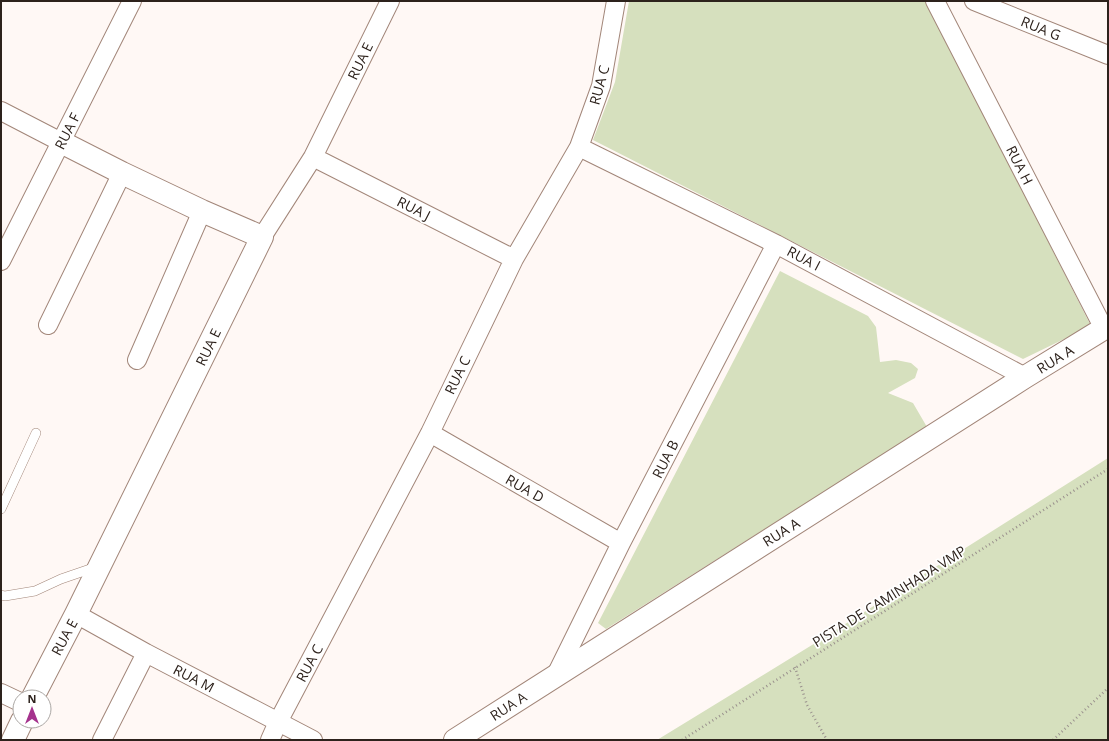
<svg xmlns="http://www.w3.org/2000/svg" width="1109" height="741" font-family="'Open Sans',sans-serif">
<style>
.green{fill:#d6e0be}
.lines{fill:none;stroke-linecap:round;stroke-linejoin:round}
.service-casing{stroke:#a28679;stroke-width:10}
.minor-casing{stroke:#a28679;stroke-width:20}
.tertiary-casing{stroke:#a28679;stroke-width:24}
.path{stroke:#9a918d;stroke-width:2.5;stroke-dasharray:1 3;stroke-linecap:butt}
.service{stroke:#fff;stroke-width:9}
.minor{stroke:#fff;stroke-width:18}
.tertiary{stroke:#fff;stroke-width:22}
.labels{text-anchor:middle;dominant-baseline:central;stroke-width:3.5;stroke-linejoin:round;paint-order:stroke}
.street-label{font-size:14px;fill:#2d221c;stroke:#fff}
</style>
<rect width="100%" height="100%" fill="#fff8f5"/>
<!-- green -->
<path class="green" d="M 629,1 L 926,1 L 1091,326 L 1023,359 L 593,140 L 615,82 Z
M 780,271 L 868,316 L 876,327 L 880,362 L 896,360 L 911,363 L 918,369 L 915,378 L 888,393 L 913,403 L 927,427 L 606,629 L 598,623 Z
M 1108,458 L 1108,740 L 657,740 L 812,645 Z"/>
<g class="lines">
<!-- service casing -->
<g class="service-casing">
<path id="service" d="M 1,509 L 36,433
M 1,595 L 5,596 L 35,591 L 61,579 L 96,567"/>
</g>
<!-- minor casing -->
<g class="minor-casing">
<path id="minor" d="M 935,1 L 1104,329
M 974,1 L 1108,55
M 1,111 L 61,142
M 579,147 L 776,244 L 1025,377
M 313,157 L 514,259
M 262,237 L 313,157 L 390,1
M 1,261 L 132,1
M 48,325 L 122,173
M 137,360 L 202,211
M 430,433 L 621,543
M 76,614 L 146,653 L 313,740
M 556,675 L 621,543 L 776,244
M 1,693 L 20,702
M 102,740 L 146,653
M 270,740 L 278,722 L 430,433 L 514,259 L 579,147 L 601,86 L 616,1"/>
</g>
<!-- tertiary casing -->
<g class="tertiary-casing">
<path id="tertiary" d="M 33,697 L 76,614 L 262,237 L 202,211 L 122,173 L 61,142
M 13,740 L 22,721
M 455,740 L 1025,377 L 1108,326"/>
</g>
<!-- path -->
<path class="path" d="M 795,667 L 807,705 L 827,740
M 682,740 L 1108,469
M 1053,740 L 1108,688"/>
<!-- service -->
<use href="#service" class="service"/>
<!-- minor -->
<use href="#minor" class="minor"/>
<!-- tertiary -->
<use href="#tertiary" class="tertiary"/>
</g>
<g class="labels">
<!-- street labels -->
<g class="street-label">
<text transform="translate(1041 28) rotate(22)">RUA G</text>
<text transform="translate(360 61) rotate(-64)">RUA E</text>
<text transform="translate(599 85) rotate(-75)">RUA C</text>
<text transform="translate(67 131) rotate(-63)">RUA F</text>
<text transform="translate(1020 165) rotate(63)">RUA H</text>
<text transform="translate(414 208) rotate(27)">RUA J</text>
<text transform="translate(804 258) rotate(28)">RUA I</text>
<text transform="translate(208 347) rotate(-64)">RUA E</text>
<text transform="translate(1055 359) rotate(-32)">RUA A</text>
<text transform="translate(457 375) rotate(-64)">RUA C</text>
<text transform="translate(665 459) rotate(-63)">RUA B</text>
<text transform="translate(525 488) rotate(30)">RUA D</text>
<text transform="translate(781 532) rotate(-32)">RUA A</text>
<text transform="translate(889 596) rotate(-32)">PISTA DE CAMINHADA VMP</text>
<text transform="translate(64 637) rotate(-62)">RUA E</text>
<text transform="translate(309 663) rotate(-62)">RUA C</text>
<text transform="translate(194 678) rotate(27)">RUA M</text>
<text transform="translate(508 706) rotate(-33)">RUA A</text>
</g>
</g>
<!-- border -->
<rect width="1109" height="741" fill="none" stroke="#2d221c" stroke-width="4"/>
<!-- north arrow -->
<g transform="translate(32 709)"><circle r="19" fill="#ffffff" stroke="#aba7a4"/>
<path d="M0-3L7 15L0 10L-7 15Z" fill="#a5328d"/>
<text y="-6" font-size="11" font-weight="bold" text-anchor="middle" fill="#2d221c">N</text>
</g>
</svg>
